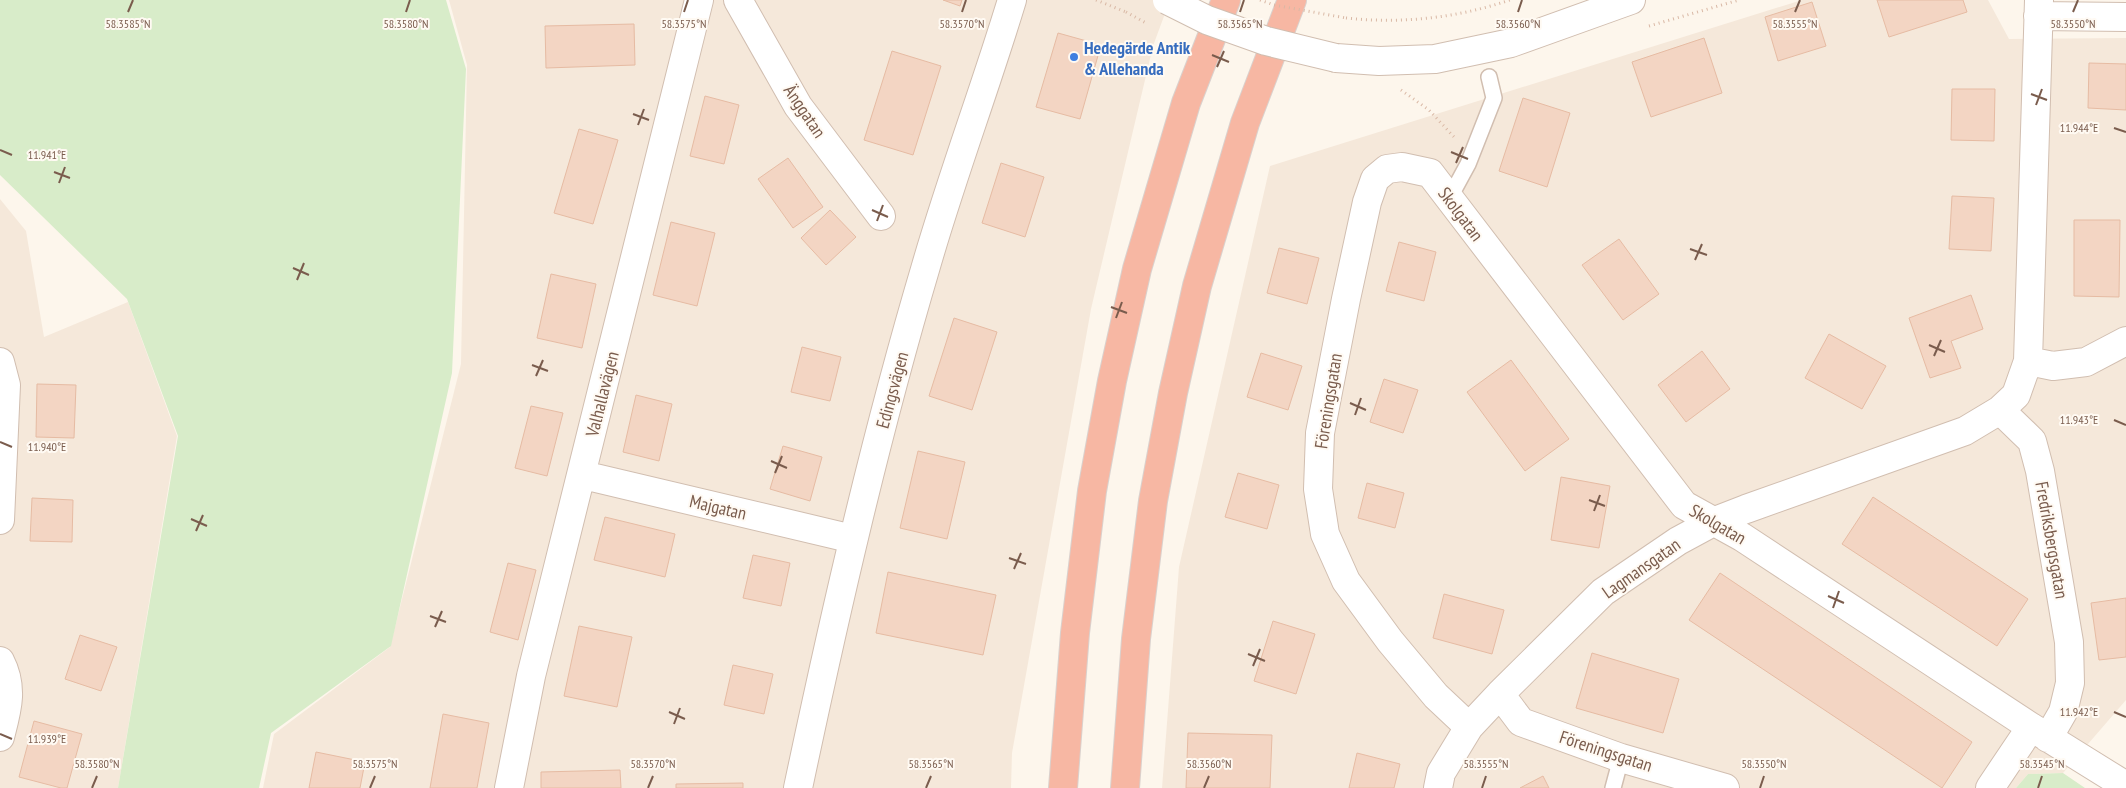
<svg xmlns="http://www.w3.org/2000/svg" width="2126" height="788" font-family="'PT Sans Narrow',sans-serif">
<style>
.residential{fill:#f5e8da}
.green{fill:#d8ecc9}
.building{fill:#f3d5c3;stroke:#e6bba3}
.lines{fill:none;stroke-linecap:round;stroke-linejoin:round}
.service-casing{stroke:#d1beb0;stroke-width:18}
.minor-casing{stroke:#d1beb0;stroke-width:30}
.tertiary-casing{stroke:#d1beb0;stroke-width:30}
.motorway-casing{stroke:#dad1cd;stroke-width:30}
.path{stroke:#d9b8a5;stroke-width:3;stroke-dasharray:1 4;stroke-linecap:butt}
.service{stroke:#fff;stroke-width:15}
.minor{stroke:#fff;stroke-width:28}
.tertiary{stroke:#fff;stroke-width:28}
.motorway{stroke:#f7b7a3;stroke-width:28}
.tertiary-bridge-casing{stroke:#d1beb0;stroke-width:30;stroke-linecap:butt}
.path-bridge{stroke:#d9b8a5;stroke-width:3;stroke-dasharray:1 4;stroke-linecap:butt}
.tertiary-bridge{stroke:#fff;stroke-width:28}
.ticks{fill:none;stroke:#7a5c4d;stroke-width:2}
.shop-dot{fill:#3f7fe0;stroke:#fffaf3;stroke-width:2}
.labels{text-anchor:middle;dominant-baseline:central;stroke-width:4;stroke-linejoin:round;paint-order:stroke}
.shop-label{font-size:18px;font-weight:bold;fill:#366cbe;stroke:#fffaf3;text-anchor:start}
.street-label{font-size:18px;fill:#7a5c4d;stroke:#fffaf3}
.ticks-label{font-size:12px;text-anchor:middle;fill:#7a5c4d;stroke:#fffaf3;stroke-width:4;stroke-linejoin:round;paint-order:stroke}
</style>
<rect width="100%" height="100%" fill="#fdf6ec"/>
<!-- residential -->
<path class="residential" d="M 449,0 L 1170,0 L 1153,46 L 1091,309 L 1012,753 L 1011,788 L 263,788 L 274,734 L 390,647 L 461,364 L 467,65 Z
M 1802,0 L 1988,0 L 2009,39 L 2126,38 L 2126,700 L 2063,773 L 2028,774 L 2016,788 L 1162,788 L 1179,567 L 1270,166 Z
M 0,199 L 26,231 L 44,337 L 128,302 L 177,436 L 118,788 L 0,788 Z"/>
<!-- green -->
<path class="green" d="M 0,0 L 446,0 L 466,69 L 452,373 L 391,646 L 271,733 L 259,788 L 118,788 L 178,436 L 127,299 L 0,175 Z
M 2063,773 L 2085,788 L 2016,788 L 2028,774 Z"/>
<!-- building -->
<path class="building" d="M 943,0 L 962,0 L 960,6 Z
M 1877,0 L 1963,0 L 1967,12 L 1889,37 Z
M 1812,2 L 1826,46 L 1778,61 L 1765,17 Z
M 634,24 L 635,65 L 546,68 L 545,26 Z
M 1058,33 L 1101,45 L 1080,119 L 1036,107 Z
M 1704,38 L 1722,93 L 1651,117 L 1632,62 Z
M 892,51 L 941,66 L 913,155 L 864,140 Z
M 2089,63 L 2126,64 L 2126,110 L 2088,108 Z
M 1952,89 L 1995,89 L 1994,141 L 1951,140 Z
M 705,96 L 739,105 L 724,164 L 690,156 Z
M 1523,98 L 1570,113 L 1547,187 L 1499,171 Z
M 579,129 L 618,140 L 593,224 L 554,213 Z
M 788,158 L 823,207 L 793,228 L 758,179 Z
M 1001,163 L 1044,177 L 1025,237 L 982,223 Z
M 1952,196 L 1994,198 L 1991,251 L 1949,249 Z
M 830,210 L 856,237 L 826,265 L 801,238 Z
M 2074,220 L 2120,220 L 2119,297 L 2074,296 Z
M 671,222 L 715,233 L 697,306 L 653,295 Z
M 1619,239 L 1659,294 L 1623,320 L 1582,265 Z
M 1399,242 L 1436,252 L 1424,301 L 1386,291 Z
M 1279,248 L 1319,258 L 1307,304 L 1267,293 Z
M 551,274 L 596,284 L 582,348 L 537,338 Z
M 1971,295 L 1983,329 L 1951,341 L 1961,368 L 1930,378 L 1909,318 Z
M 954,318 L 997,332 L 972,410 L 929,396 Z
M 1829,334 L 1886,366 L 1862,409 L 1805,378 Z
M 802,347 L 841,357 L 830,401 L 791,392 Z
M 1702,351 L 1730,389 L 1686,422 L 1658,385 Z
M 1261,353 L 1302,366 L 1288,410 L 1247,397 Z
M 1511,360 L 1569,439 L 1525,471 L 1467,392 Z
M 1384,379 L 1418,390 L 1403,433 L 1370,422 Z
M 37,384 L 76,385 L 74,438 L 36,437 Z
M 636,395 L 672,404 L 659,461 L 623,452 Z
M 531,406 L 563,413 L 547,476 L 515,468 Z
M 783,446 L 822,457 L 810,501 L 770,489 Z
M 918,451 L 965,462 L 947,539 L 900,528 Z
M 1238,473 L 1279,485 L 1267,529 L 1225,517 Z
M 1561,477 L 1610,486 L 1599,548 L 1551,540 Z
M 1367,483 L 1404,493 L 1395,528 L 1358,518 Z
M 1873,497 L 2028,599 L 1997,646 L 1842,544 Z
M 32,498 L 73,500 L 72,542 L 30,541 Z
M 605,517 L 675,534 L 665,577 L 594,560 Z
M 753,555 L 790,563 L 781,606 L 743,598 Z
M 508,563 L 536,570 L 518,640 L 490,632 Z
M 888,572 L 996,595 L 983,655 L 876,633 Z
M 1720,573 L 1972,742 L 1942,788 L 1689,620 Z
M 1444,594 L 1504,610 L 1492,654 L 1433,638 Z
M 2126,598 L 2126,657 L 2099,660 L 2091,603 Z
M 1273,621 L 1315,634 L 1296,694 L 1254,681 Z
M 579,626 L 632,637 L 617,707 L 564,696 Z
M 80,635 L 117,647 L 101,691 L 65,679 Z
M 1592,653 L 1679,679 L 1663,733 L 1576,708 Z
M 733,665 L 773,674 L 764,714 L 724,705 Z
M 443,714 L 489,723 L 477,788 L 430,788 Z
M 34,721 L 82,734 L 67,788 L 61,788 L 19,777 Z
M 1188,733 L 1272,735 L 1270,788 L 1186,788 Z
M 316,752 L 365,762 L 360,788 L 309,788 Z
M 1357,753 L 1400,764 L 1394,788 L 1349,788 Z
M 620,770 L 621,788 L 541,788 L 541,772 Z
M 1543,776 L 1549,788 L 1520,788 Z
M 743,783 L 743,788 L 676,788 L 676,784 Z"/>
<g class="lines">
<!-- service casing -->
<g class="service-casing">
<path id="service" d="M 1449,199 L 1468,164 L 1494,98 L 1489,77
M 1613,788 L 1621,758"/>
</g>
<!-- minor casing -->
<g class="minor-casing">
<path id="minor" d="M 738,0 L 798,106 L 881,216
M 2039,0 L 2028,361 L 2016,395 L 2000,410 L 2032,441 L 2040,471 L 2069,642 L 2070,683 L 2063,712 L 2048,738
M 2038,16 L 2126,17
M 2028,361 L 2053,366 L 2086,362 L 2126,341
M 0,362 L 6,385 L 0,520
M 583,475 L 853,539
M 0,661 C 14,688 7,710 0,737
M 1500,694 L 1521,722 L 1621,758 L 1725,788
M 1469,727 L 1436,696 L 1390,641 L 1346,581 L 1325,534 L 1318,489 L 1320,433 L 1346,299 L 1367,202 L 1375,179 L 1387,169 L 1402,167 L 1430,173 L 1684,505 L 1742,537 L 2031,727 L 2126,786
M 509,788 L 531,676 L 699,0
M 1438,788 L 1441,773 L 1469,727 L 1500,694 L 1603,592 L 1678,541 L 1715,521 L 1746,509 L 1965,431 L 2000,410
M 1990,788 L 2031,727"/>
</g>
<!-- tertiary casing -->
<g class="tertiary-casing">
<path id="tertiary" d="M 1336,58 L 1379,61 L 1435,59 L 1511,43 L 1631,0
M 798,788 C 835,613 875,438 926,266 C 952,176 985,89 1012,0"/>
</g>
<!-- motorway casing -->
<g class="motorway-casing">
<path id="motorway" d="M 1063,788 L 1075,633 L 1092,491 L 1112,381 L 1137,269 L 1186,103 L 1226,0
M 1125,788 L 1136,639 L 1153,501 L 1173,393 L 1197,286 L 1245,123 L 1292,0"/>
</g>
<!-- path -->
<path class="path" d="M 1096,0 L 1126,12
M 1346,18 C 1402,24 1457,18 1510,0
M 1649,26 L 1739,0
M 1401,90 L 1429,110 L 1454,137"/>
<!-- service -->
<use href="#service" class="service"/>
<!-- minor -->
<use href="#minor" class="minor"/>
<!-- tertiary -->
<use href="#tertiary" class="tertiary"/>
<!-- motorway -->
<use href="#motorway" class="motorway"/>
<!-- tertiary-bridge casing -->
<g class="tertiary-bridge-casing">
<path id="tertiary-bridge" d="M 1167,0 L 1207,20 L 1266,41 L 1336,58"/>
</g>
<!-- path-bridge -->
<path class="path-bridge" d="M 1260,0 L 1274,5 L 1346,18
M 1126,12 L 1146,23"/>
<!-- tertiary-bridge -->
<use href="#tertiary-bridge" class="tertiary-bridge"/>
</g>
<!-- ticks -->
<path class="ticks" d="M 128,12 L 133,0M 406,12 L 410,0M 684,12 L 688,0M 962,12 L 966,0M 1240,12 L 1244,0M 1518,12 L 1522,0M 1795,12 L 1800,0M 2073,12 L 2078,0M 1212,55 L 1229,62M 1217,67 L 1224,51M 2031,94 L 2047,100M 2036,105 L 2042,89M 633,114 L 649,120M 638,125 L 644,109M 2114,128 L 2126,132M 0,150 L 12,155M 1451,152 L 1468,159M 1456,163 L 1463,147M 54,172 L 70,178M 59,183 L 65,167M 872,210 L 888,217M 877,221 L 883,205M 1690,249 L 1707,255M 1695,260 L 1702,244M 293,268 L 309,275M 297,280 L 304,263M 1111,307 L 1127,313M 1116,318 L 1122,302M 1929,345 L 1945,352M 1934,356 L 1941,340M 532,365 L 548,371M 536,376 L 543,360M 1350,403 L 1366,410M 1355,415 L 1361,398M 2114,420 L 2126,425M 0,442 L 12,447M 771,461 L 787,468M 775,473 L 782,456M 1589,500 L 1605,506M 1594,511 L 1600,495M 191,519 L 207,526M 196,531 L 203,515M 1009,558 L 1026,564M 1014,569 L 1021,553M 1828,596 L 1844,603M 1833,608 L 1839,591M 430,616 L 446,622M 435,627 L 442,611M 1248,654 L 1265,661M 1253,666 L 1260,649M 669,712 L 685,719M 2114,712 L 2126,717M 674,724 L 680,708M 0,734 L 12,739M 92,788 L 97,776M 370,788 L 375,776M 648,788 L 653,776M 926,788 L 931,776M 1204,788 L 1209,776M 1482,788 L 1486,776M 1760,788 L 1764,776M 2038,788 L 2042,776"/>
<!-- markers -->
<circle class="shop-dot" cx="1074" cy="57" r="5"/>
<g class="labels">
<!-- shop labels -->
<g class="shop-label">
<text x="1084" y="47">Hedegärde Antik<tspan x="1084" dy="21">&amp; Allehanda</tspan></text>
</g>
<!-- street labels -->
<g class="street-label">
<text transform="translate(805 111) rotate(56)">Änggatan</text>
<text transform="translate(1461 214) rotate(53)">Skolgatan</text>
<text transform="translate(892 390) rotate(-75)">Edingsvägen</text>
<text transform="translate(602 394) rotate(-76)">Valhallavägen</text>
<text transform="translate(1328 401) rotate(-81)">Föreningsgatan</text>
<text transform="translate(718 507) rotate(13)">Majgatan</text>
<text transform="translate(1718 524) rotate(30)">Skolgatan</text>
<text transform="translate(2052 540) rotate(80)">Fredriksbergsgatan</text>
<text transform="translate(1641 568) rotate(-35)">Lagmansgatan</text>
<text transform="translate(1606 751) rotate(18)">Föreningsgatan</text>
</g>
</g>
<g class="ticks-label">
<text x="128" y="28">58.3585°N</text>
<text x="406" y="28">58.3580°N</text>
<text x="684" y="28">58.3575°N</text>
<text x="962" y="28">58.3570°N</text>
<text x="1240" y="28">58.3565°N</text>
<text x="1518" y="28">58.3560°N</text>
<text x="1795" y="28">58.3555°N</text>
<text x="2073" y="28">58.3550°N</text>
<text x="2079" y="132">11.944°E</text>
<text x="47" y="159">11.941°E</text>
<text x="2079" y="424">11.943°E</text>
<text x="47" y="451">11.940°E</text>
<text x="2079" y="716">11.942°E</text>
<text x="47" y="743">11.939°E</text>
<text x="97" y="768">58.3580°N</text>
<text x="375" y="768">58.3575°N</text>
<text x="653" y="768">58.3570°N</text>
<text x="931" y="768">58.3565°N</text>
<text x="1209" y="768">58.3560°N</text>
<text x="1486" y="768">58.3555°N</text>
<text x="1764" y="768">58.3550°N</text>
<text x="2042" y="768">58.3545°N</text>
</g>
</svg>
